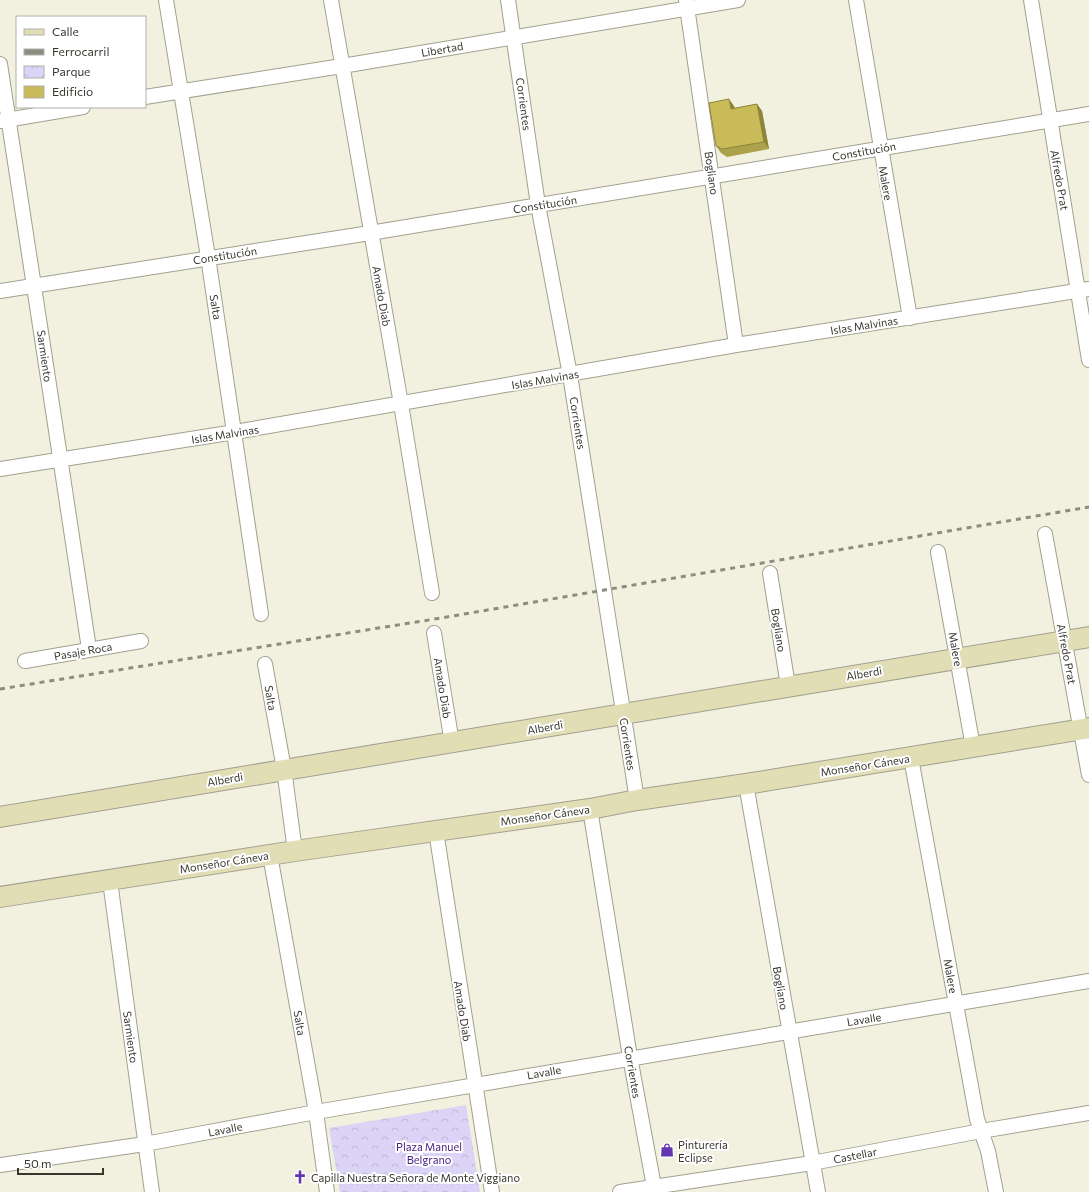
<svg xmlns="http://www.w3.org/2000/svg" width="1089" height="1192" font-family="Commissioner,sans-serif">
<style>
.park{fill:url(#park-crowns)}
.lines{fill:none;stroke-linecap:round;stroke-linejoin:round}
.street-casing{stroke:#a2a08f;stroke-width:16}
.secondary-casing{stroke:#a2a08f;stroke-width:22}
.street{stroke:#fff;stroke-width:14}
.secondary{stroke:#e1ddb5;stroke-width:20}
.rail{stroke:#8d8c80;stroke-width:3;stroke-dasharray:5 5;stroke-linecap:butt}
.wall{fill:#ada24c}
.shaded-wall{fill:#8d843e}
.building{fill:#c9bc58;stroke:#8d843e}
.labels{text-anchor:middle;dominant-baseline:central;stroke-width:4;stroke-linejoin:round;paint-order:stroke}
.street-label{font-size:11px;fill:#373730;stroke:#fff}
.poi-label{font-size:11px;fill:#373730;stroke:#fff;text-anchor:start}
.park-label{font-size:11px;fill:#482284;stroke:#fff}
</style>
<defs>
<pattern id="park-crowns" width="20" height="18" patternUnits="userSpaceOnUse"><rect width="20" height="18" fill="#dcd4f6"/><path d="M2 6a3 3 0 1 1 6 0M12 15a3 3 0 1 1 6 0" fill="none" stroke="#bdb7d3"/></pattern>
</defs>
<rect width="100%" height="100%" fill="#f2f0de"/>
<!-- park -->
<path class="park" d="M 466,1105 L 480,1192 L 340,1192 L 329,1128 Z"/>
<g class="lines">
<!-- street casing -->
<g class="street-casing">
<path id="street" d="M 166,0 L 208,257 L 261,614
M 331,0 L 401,404 L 432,593
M 508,0 L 538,205 L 570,375 L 637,800
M 686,0 L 736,345
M 856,0 L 910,318
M 1031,0 L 1089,360
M 0,64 C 31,259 59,454 89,649
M 145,97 L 342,66 L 738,0
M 0,121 L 83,107
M 0,291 L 370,233 L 1089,114
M 0,469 L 235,432 L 736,345 L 1089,289
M 1045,534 L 1089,775
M 938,552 L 973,747
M 770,573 L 788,686
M 434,633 L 452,743
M 25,661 L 141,641
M 265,664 L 284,769 L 295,851
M 911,758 L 977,1119 L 988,1151 L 996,1192
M 746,784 L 818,1192
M 590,809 L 630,1057 L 655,1192
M 436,831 L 492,1192
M 270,855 L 316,1112 L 327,1192
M 110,881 L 152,1192
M 0,1165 L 145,1144 L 316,1112 L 1089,981
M 620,1192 L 812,1163 L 981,1131 L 1089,1113"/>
</g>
<!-- secondary casing -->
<g class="secondary-casing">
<path id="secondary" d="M 0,817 L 1089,637
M 0,897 L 295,851 L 590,809 L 637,800 L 746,784 L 1089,728"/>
</g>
<!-- street -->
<use href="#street" class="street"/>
<!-- secondary -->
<use href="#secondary" class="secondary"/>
<!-- rail -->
<path class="rail" d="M 0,689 L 441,618 L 1089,507"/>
</g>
<!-- wall -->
<path class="wall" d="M 757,104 L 762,111 L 769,149 L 727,157 L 721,153 L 716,146 L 734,106 L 735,108 Z"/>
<!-- shaded-wall -->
<path class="shaded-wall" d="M 729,99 L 734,106 L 736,116 L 731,109 Z
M 757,104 L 762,111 L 769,149 L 764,142 Z"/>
<!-- building -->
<path class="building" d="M 729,99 L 731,109 L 757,104 L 764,142 L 722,149 L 716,146 L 709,103 Z"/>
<!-- icons -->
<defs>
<g id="shop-bare" transform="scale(1.08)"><path d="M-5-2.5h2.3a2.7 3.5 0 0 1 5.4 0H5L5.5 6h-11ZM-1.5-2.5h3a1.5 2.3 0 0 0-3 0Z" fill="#6236ae" stroke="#fff" stroke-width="2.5" paint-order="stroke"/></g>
<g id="church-bare" transform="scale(1.08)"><path d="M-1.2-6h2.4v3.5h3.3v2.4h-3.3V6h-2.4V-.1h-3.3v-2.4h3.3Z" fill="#6236ae" stroke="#fff" stroke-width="2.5" paint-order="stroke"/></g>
</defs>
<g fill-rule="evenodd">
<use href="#shop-bare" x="667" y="1150"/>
<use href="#church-bare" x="300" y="1177"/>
</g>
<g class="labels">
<!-- street labels -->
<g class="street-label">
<text transform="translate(442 49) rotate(-10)">Libertad</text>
<text transform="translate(524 104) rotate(82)">Corrientes</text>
<text transform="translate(864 151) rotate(-10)">Constitución</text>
<text transform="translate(712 173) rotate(82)">Bogliano</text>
<text transform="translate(1060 180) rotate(80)">Alfredo Prat</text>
<text transform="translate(886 183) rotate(80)">Malere</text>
<text transform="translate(545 204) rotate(-9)">Constitución</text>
<text transform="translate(225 255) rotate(-9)">Constitución</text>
<text transform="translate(382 296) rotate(80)">Amado Diab</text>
<text transform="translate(216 307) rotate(81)">Salta</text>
<text transform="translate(864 325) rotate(-9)">Islas Malvinas</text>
<text transform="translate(45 356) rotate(82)">Sarmiento</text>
<text transform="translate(545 379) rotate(-10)">Islas Malvinas</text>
<text transform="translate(578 423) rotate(81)">Corrientes</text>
<text transform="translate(225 434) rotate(-9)">Islas Malvinas</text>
<text transform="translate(779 630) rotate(81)">Bogliano</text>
<text transform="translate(956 649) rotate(80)">Malere</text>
<text transform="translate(83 651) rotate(-10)">Pasaje Roca</text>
<text transform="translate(1067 654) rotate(79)">Alfredo Prat</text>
<text transform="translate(864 673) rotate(-10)">Alberdi</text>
<text transform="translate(443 688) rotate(81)">Amado Diab</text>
<text transform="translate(271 698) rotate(80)">Salta</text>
<text transform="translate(545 727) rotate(-10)">Alberdi</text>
<text transform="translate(628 744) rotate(81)">Corrientes</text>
<text transform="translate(865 765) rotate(-9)">Monseñor Cáneva</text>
<text transform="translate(225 779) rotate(-10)">Alberdi</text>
<text transform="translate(545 815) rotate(-8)">Monseñor Cáneva</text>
<text transform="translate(224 862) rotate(-9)">Monseñor Cáneva</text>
<text transform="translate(951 976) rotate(80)">Malere</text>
<text transform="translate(781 988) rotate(80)">Bogliano</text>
<text transform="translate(463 1011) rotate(81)">Amado Diab</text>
<text transform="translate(864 1019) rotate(-9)">Lavalle</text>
<text transform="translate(300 1023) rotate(80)">Salta</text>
<text transform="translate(131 1037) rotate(82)">Sarmiento</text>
<text transform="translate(544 1072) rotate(-10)">Lavalle</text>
<text transform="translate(633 1072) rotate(80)">Corrientes</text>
<text transform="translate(225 1129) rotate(-11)">Lavalle</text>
<text transform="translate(855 1155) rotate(-11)">Castellar</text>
</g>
<!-- poi labels -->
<g class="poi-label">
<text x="678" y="1144">Pinturería<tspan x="678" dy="13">Eclipse</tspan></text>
<text x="311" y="1177">Capilla Nuestra Señora de Monte Viggiano</text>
</g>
<!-- park labels -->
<g class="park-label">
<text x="429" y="1146">Plaza Manuel<tspan x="429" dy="13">Belgrano</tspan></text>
</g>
</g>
<!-- legend -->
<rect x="16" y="16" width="130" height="92" fill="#ffffff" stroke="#afafac"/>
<rect x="24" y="29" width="20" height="6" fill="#e1ddb5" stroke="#afafac"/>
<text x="52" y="36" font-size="12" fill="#373730">Calle</text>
<rect x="24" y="49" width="20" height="6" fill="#8d8c80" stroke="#afafac"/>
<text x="52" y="56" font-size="12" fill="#373730">Ferrocarril</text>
<rect x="24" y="66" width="20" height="12" fill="url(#park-crowns)" stroke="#afafac"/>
<text x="52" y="76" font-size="12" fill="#373730">Parque</text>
<rect x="24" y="86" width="20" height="12" fill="#c9bc58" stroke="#afafac"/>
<text x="52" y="96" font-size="12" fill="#373730">Edificio</text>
<!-- scale -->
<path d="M18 1168v6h85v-6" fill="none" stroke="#373730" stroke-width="2"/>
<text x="24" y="1168" font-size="12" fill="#373730" stroke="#ffffff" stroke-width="3" paint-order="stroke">50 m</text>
</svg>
